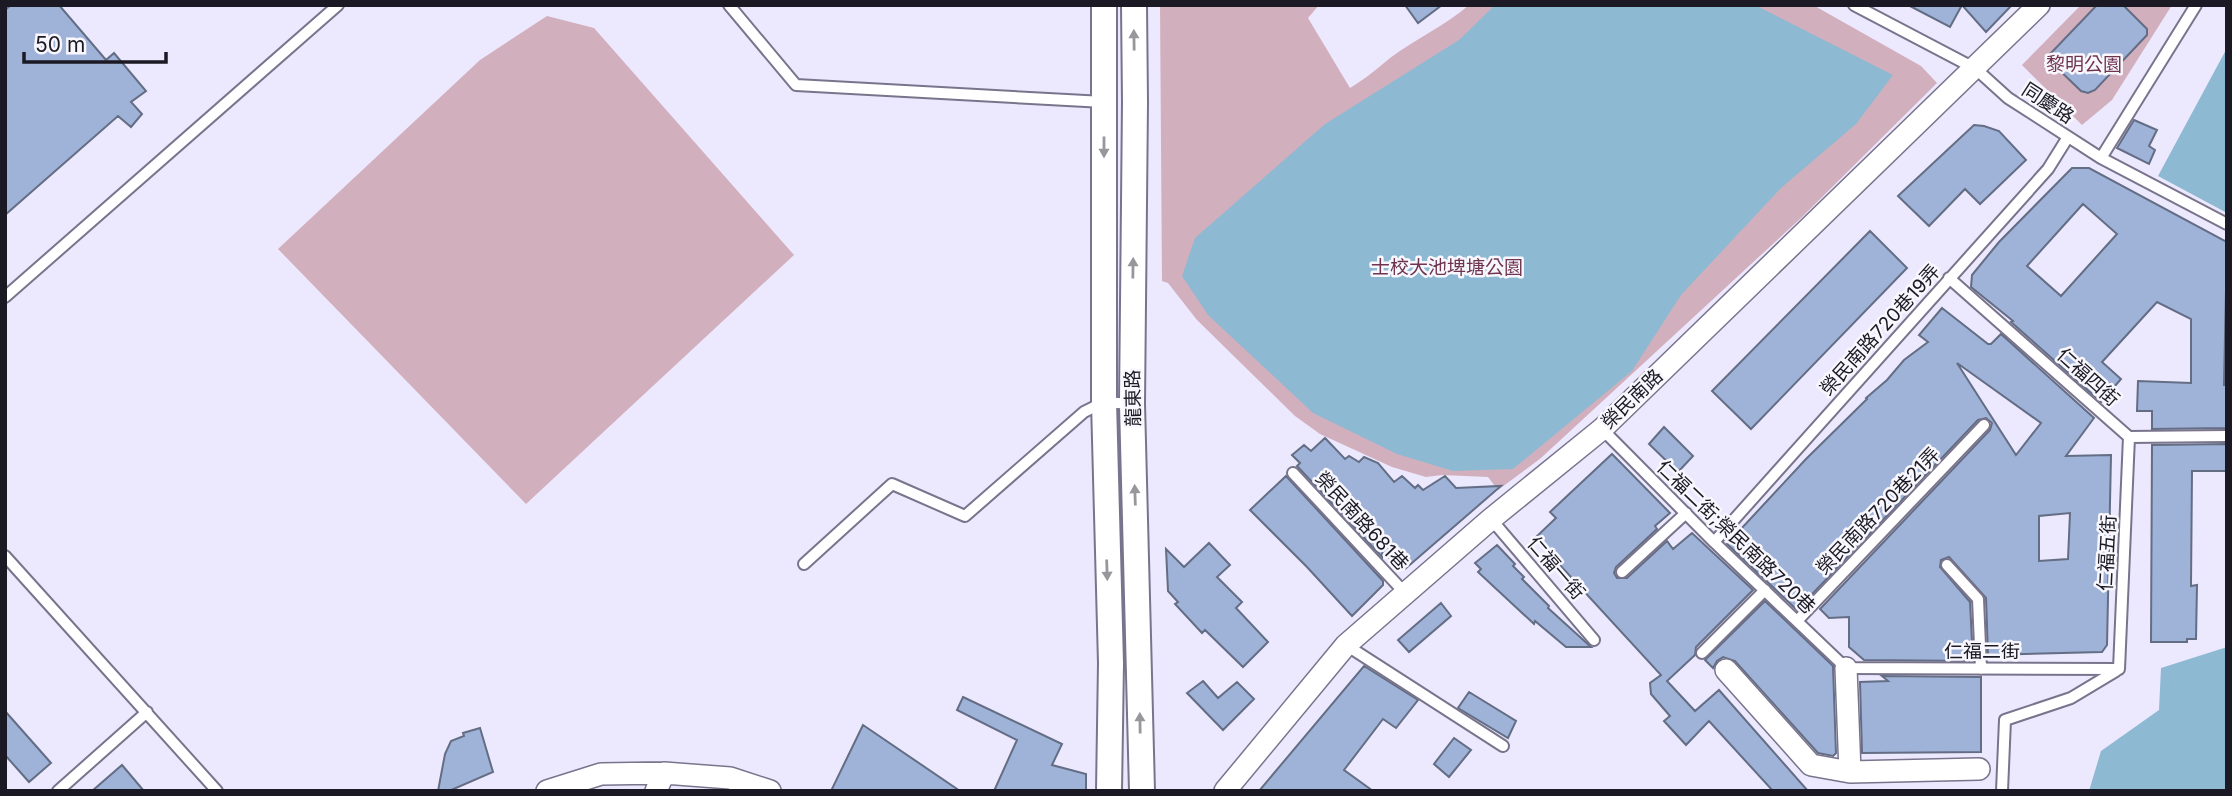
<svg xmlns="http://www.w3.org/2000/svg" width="2232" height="796" font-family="Inter,'Noto Sans TC',sans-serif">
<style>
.green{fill:#d2afbc}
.water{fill:#8eb9d3}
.building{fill:#9fb2d8;stroke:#636d84;stroke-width:2;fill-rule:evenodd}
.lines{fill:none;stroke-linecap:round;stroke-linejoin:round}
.service-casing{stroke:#79748c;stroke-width:14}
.minor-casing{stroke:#79748c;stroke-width:24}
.tertiary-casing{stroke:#79748c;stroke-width:28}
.service{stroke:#fff;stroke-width:10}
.minor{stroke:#fff;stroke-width:21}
.tertiary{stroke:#fff;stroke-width:24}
.oneway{fill:#98989c}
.labels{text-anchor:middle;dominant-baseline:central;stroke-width:5;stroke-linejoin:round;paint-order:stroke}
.park-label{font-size:19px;fill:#6f344f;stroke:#f8f7fd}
.street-label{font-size:19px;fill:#1b1923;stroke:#f8f7fd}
</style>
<rect width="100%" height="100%" fill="#ece8fe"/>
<!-- green -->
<path class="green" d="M 1160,5 L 1319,5 L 1308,18 L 1350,88 C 1365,79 1377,69 1390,58 C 1415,39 1445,26 1469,5 L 1813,5 L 1921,66 L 1937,83 L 1801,218 L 1541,458 L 1498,490 L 1488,477 L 1442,475 L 1426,477 L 1392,467 L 1320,434 L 1295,416 L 1197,320 L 1168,283 L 1162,281 Z
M 2081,5 L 2172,5 L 2112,100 L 2082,125 L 2022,65 Z
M 547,16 L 594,28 L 794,255 L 526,504 L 278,249 L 480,60 Z"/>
<!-- water -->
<path class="water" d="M 1495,5 L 1755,5 L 1893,75 L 1856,124 L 1781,188 L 1681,295 L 1632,371 L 1513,469 L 1453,471 L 1397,454 L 1313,413 L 1208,315 L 1182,276 L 1195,238 L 1325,124 L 1459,40 Z
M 2227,48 L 2227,213 L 2158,176 Z
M 2227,647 L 2227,791 L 2089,791 L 2101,751 L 2159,710 L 2161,668 Z"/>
<!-- building -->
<path class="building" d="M 11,5 L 59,5 L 106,60 L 114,53 L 146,91 L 131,102 L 142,114 L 131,127 L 118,116 L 5,215 L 5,10 Z
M 1405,5 L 1442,5 L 1418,23 Z
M 1908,5 L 2012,5 L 1986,32 L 1962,5 L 1950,27 Z
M 2097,5 L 2123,5 L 2147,29 L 2147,35 L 2095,90 L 2088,93 L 2081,91 L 2053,64 L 2050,54 Z
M 2134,120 L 2157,130 L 2149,146 L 2155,150 L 2149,164 L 2117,148 Z
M 1974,125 L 1984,126 L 1999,131 L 2026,160 L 1980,204 L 1965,189 L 1929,226 L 1898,196 Z
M 2072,168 L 2089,168 L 2227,242 L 2224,385 L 2227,385 L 2227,428 L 2152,429 L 2152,411 L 2137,411 L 2138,381 L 2191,383 L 2191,319 L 2157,302 L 2102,362 L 2121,379 L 2101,402 L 2011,322 L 2013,321 L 1971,287 L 1972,275 L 1999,242 ZM 2083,204 L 2117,234 L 2061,296 L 2027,266 Z
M 1870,231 L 1907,268 L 1751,429 L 1712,391 Z
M 1942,308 L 1988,344 L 1991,344 L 2001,334 L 2094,418 L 2066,456 L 2111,455 L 2107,645 L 2102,652 L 1988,655 L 1986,598 L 1949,557 L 1941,560 L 1940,567 L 1970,602 L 1973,661 L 1864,660 L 1849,647 L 1849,617 L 1829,618 L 1820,609 L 1990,430 L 1992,423 L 1986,418 L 1978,420 L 1797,610 L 1727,544 L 1806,459 L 1867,399 L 1866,398 L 1887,380 L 1904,360 L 1928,342 L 1919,335 ZM 1957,363 L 2041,423 L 2016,455 ZM 2070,513 L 2068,559 L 2039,561 L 2039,516 Z
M 1664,427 L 1693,456 L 1678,472 L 1649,444 Z
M 1325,438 L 1345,459 L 1349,456 L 1359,462 L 1364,457 L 1378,463 L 1394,482 L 1402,476 L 1415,488 L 1418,485 L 1423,490 L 1445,476 L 1456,488 L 1501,486 L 1405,569 L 1382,553 L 1382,557 L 1297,466 L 1300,463 L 1292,455 L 1304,445 L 1311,451 Z
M 2227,444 L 2227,471 L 2192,471 L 2191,586 L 2197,585 L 2196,639 L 2187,639 L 2187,642 L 2151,642 L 2152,445 Z
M 1612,454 L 1670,513 L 1655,526 L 1657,529 L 1616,567 L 1614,573 L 1617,578 L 1627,578 L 1667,541 L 1673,549 L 1692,533 L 1753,590 L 1696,647 L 1695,655 L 1667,681 L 1695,711 L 1719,690 L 1808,791 L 1773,791 L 1709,721 L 1686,745 L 1664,721 L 1670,716 L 1651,694 L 1650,683 L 1661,675 L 1535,538 L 1556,518 L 1550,512 Z
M 1286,476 L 1383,581 L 1383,585 L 1352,616 L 1307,567 L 1250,510 Z
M 1209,543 L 1230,565 L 1217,577 L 1242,602 L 1236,608 L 1268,642 L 1243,667 L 1205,630 L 1202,633 L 1175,604 L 1178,602 L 1168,591 L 1166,549 L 1184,567 Z
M 1497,545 L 1515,564 L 1513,566 L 1524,577 L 1522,579 L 1549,606 L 1548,608 L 1591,647 L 1566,647 L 1535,621 L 1534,624 L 1478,572 L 1481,569 L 1475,563 Z
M 1765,601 L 1833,666 L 1836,753 L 1833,756 L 1818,753 L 1735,661 L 1723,657 L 1717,661 L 1713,668 L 1705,660 Z
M 1441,603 L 1451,616 L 1409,652 L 1398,640 Z
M 1364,666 L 1418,700 L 1396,728 L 1383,719 L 1344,770 L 1373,791 L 1259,791 Z
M 1882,676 L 1981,677 L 1981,752 L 1862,753 L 1860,682 L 1888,681 Z
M 1203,681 L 1218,698 L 1237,682 L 1254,699 L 1223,730 L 1187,693 Z
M 1469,692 L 1516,721 L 1508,738 L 1458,708 Z
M 963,697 L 1062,744 L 1052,765 L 1086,774 L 1086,791 L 994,791 L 1017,740 L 957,710 Z
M 5,711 L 51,763 L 29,782 L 5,755 Z
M 863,725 L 960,791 L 831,791 Z
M 480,728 L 493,772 L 449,791 L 438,791 L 445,754 L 451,741 L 464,736 L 463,733 Z
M 1454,738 L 1471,750 L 1449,777 L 1434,764 Z
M 122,765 L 144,791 L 92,791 Z"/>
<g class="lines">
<!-- service casing -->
<g class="service-casing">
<path id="service" d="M 729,5 L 796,85 L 1104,102
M 1854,5 L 1976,69 L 2008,98 L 2101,158 L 2227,224
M 2101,158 L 2196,5
M 1949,278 L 2129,437 L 2227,436
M 5,297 L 338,5
M 1602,429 L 1714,542 L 1846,668 L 2119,669
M 1293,473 L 1405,593
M 1491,519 L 1594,640
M 1714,542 L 2048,169 L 2068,137
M 5,556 L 217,791
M 804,564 L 892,484 L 965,516 L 1084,412 L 1104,402 L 1132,404
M 1947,565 L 1978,599 L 1981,669
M 1622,572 L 1686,513
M 1797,621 L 1984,425
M 1346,645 L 1503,746
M 1702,653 L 1765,590
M 2119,669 L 2129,437
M 58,791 L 147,712
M 2002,791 L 2005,720 L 2071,698 L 2116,671"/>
</g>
<!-- minor casing -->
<g class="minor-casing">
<path id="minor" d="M 1846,668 L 1850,772
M 1726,670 L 1811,765 L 1850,772 L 1979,769
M 547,791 L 601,774 L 664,773
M 656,791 L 664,773 L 730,778 L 770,791
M 1225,791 L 1346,645 L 1491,519 L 1602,429 L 2039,5"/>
</g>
<!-- tertiary casing -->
<g class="tertiary-casing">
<path id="tertiary" d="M 1104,5 L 1104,402 L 1111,663 L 1109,791
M 1134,5 L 1135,102 L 1132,404 L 1142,791"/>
</g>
<!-- service -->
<use href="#service" class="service"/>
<!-- minor -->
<use href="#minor" class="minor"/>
<!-- tertiary -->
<use href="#tertiary" class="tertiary"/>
</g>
<!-- one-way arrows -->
<defs><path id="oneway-solid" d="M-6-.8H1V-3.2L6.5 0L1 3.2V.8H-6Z" transform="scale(1.75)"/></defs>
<g class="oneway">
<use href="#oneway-solid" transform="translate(1134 40) rotate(-91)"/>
<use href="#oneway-solid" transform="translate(1104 147) rotate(90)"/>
<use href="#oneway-solid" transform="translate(1133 268) rotate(-89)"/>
<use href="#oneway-solid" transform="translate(1135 495) rotate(-92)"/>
<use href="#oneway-solid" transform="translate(1107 570) rotate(88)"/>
<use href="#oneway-solid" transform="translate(1140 723) rotate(-91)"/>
</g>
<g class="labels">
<!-- park labels -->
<g class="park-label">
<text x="2084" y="64">黎明公園</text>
<text x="1447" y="267">士校大池埤塘公園</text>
</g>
<!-- street labels -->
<g class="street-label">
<text transform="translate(2048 103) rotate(33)">同慶路</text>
<text transform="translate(1880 330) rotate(-48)">榮民南路720巷19弄</text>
<text transform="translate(2088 377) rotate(42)">仁福四街</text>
<text transform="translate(1133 398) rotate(-91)">龍東路</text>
<text transform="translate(1632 399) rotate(-44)">榮民南路</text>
<text transform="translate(1878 511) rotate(-46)">榮民南路720巷21弄</text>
<text transform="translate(1362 521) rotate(47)">榮民南路681巷</text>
<text transform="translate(1736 537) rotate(44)">仁福二街;榮民南路720巷</text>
<text transform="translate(2107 553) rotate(-87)">仁福五街</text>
<text transform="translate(1556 568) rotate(49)">仁福一街</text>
<text x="1982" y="651">仁福二街</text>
</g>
</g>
<!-- border -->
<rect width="2232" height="796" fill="none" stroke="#1b1923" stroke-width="14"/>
<!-- scale -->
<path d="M24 52v10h142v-10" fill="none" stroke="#1b1923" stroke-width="3.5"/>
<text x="35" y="52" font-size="21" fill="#1b1923" stroke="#f8f7fd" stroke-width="5" paint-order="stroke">50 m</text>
</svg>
